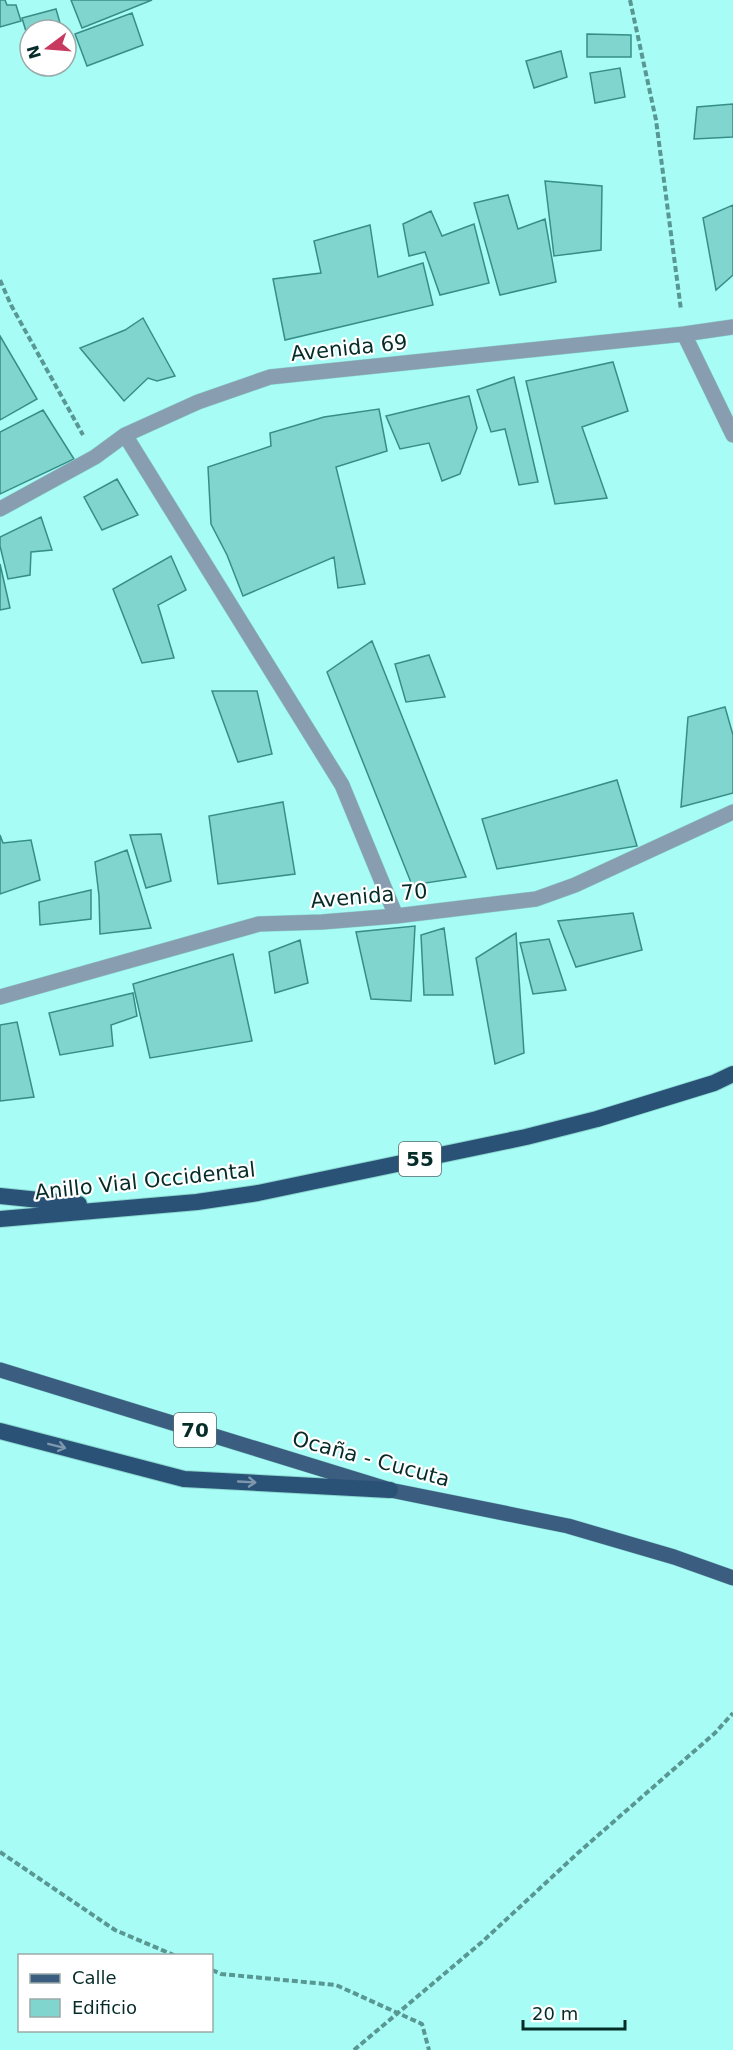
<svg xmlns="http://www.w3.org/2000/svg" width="733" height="2050" font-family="'DejaVu Sans',sans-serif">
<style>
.building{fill:#81d5cf;stroke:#368e88;stroke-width:1.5}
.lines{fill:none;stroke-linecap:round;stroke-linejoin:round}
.minor-casing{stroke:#8ad7d0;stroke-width:16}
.primary-casing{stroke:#8ad7d0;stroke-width:16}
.trunk-casing{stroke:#8ad7d0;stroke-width:18}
.path{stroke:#599792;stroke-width:4;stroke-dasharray:6 3;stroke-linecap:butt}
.minor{stroke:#899db1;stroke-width:15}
.primary{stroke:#3a5d80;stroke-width:15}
.trunk{stroke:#2a5277;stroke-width:16}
.oneway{stroke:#7f97ad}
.labels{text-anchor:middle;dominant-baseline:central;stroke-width:4.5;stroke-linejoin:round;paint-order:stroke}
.shield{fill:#fff;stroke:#516b69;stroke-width:1.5}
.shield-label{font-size:20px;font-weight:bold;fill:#062c29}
.street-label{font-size:21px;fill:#062c29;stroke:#fff}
</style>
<rect width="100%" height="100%" fill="#a7fcf5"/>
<!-- building -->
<path class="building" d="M 0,0 L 5,0 L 7,5 L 16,5 L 21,21 L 0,27 Z
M 71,0 L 152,0 L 82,28 Z
M 56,9 L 62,30 L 30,30 L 30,45 L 22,18 Z
M 132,13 L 143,45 L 87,66 L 75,34 Z
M 587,34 L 631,35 L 631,57 L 587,57 Z
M 561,51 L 567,77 L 534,88 L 526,61 Z
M 620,68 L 625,97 L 595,103 L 590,73 Z
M 733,104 L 733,137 L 694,139 L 697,107 Z
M 545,181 L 602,186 L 601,250 L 554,256 Z
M 508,195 L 518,229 L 545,219 L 556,282 L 500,295 L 474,203 Z
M 733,205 L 733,275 L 716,290 L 703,218 Z
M 431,211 L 442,236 L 474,224 L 489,283 L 440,295 L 425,252 L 409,256 L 403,224 Z
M 370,225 L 378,277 L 423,263 L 433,305 L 285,340 L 273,279 L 321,273 L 314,241 Z
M 143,318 L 175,376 L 157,381 L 148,378 L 124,401 L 80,348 L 125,330 Z
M 0,336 L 37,399 L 0,420 Z
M 613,362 L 628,411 L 582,427 L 607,498 L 555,504 L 526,381 Z
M 514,377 L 538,482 L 519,485 L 505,429 L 491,432 L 477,390 Z
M 469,396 L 477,428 L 460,474 L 442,481 L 429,443 L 400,449 L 386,416 Z
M 379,409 L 387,451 L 336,467 L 365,584 L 338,588 L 334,557 L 243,596 L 227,555 L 211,524 L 208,467 L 271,446 L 270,433 L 324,417 Z
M 43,410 L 74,459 L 0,494 L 0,432 Z
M 117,479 L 138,515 L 102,530 L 84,497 Z
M 41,517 L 52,550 L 31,552 L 30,575 L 8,579 L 0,546 L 0,537 Z
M 171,556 L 186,590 L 158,605 L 174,658 L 142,663 L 113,589 Z
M 0,564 L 10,608 L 0,610 Z
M 372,641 L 466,877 L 412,885 L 327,672 Z
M 429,655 L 445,697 L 406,702 L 395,664 Z
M 212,691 L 257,691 L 272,754 L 238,762 Z
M 725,707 L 733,735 L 733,793 L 681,807 L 688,717 Z
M 617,780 L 637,846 L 497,869 L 482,819 Z
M 283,802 L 295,874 L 218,884 L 209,816 Z
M 161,834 L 171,881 L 146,888 L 130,835 Z
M 0,835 L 3,843 L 31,840 L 40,880 L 0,894 Z
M 127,850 L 151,928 L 100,934 L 99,896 L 95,862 Z
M 91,890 L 91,919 L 40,925 L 39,902 Z
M 633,913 L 642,950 L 576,967 L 558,921 Z
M 415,926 L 411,1001 L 371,999 L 356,932 Z
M 444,928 L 453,995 L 424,995 L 421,935 Z
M 516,933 L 524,1053 L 495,1064 L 476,958 Z
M 549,939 L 566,990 L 533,994 L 520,943 Z
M 300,940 L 308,983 L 275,993 L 269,952 Z
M 233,954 L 252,1041 L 150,1058 L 133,984 Z
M 133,993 L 137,1016 L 111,1025 L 113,1046 L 60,1055 L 49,1013 Z
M 17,1022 L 34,1097 L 0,1101 L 0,1025 Z"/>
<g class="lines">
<!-- minor casing -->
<g class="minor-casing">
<path id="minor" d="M 684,334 L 733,435
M 125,435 L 342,785 L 396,916
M 0,509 L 95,457 L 125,435 L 198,402 L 270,377 L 684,334 L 733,327
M 0,997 L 259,924 L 322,922 L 396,916 L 536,899 L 575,885 L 733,812"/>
</g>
<!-- primary casing -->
<g class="primary-casing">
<path id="primary" d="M 0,1370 L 390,1490 L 568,1526 L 674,1557 L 733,1578"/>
</g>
<!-- trunk casing -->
<g class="trunk-casing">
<path id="trunk" d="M 0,1196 L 79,1204
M 0,1219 L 197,1202 L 258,1193 L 526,1137 L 597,1119 L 714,1083 L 733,1074
M 0,1431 L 184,1479 L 390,1490"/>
</g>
<!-- path -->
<path class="path" d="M 630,0 L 656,120 L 681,310
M 0,280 L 11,305 L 83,435
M 0,1852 L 115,1930 L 176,1956
M 212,1970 L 221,1974 L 336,1985 L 422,2024 L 429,2050
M 354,2050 L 482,1942 L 579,1852 L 715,1733 L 733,1713"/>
<!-- minor -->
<use href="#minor" class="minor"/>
<!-- primary -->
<use href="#primary" class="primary"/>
<!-- trunk -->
<use href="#trunk" class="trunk"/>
</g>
<!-- one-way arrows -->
<defs><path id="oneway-shaft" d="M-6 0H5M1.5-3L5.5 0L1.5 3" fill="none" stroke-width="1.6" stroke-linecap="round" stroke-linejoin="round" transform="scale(1.5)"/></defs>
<g class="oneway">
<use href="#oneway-shaft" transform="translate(57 1446) rotate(14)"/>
<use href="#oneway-shaft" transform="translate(247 1482) rotate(3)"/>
</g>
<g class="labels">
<!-- shield labels -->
<g class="shield">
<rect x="399" y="1142" width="42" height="34" rx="4.5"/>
<rect x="174" y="1413" width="42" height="34" rx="4.5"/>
</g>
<g class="shield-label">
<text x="420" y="1159">55</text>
<text x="195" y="1430">70</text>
</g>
<!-- street labels -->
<g class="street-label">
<text transform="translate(349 348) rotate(-6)">Avenida 69</text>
<text transform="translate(369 896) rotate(-5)">Avenida 70</text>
<text transform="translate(145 1181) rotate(-6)">Anillo Vial Occidental</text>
<text transform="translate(371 1459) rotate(15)">Ocaña - Cucuta</text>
</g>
</g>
<!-- legend -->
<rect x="18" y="1954" width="195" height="78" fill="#ffffff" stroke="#9baba9" stroke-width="1.5"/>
<rect x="30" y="1974" width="30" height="9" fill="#3a5d80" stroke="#9baba9" stroke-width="1.5"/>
<text x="72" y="1984" font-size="18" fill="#062c29">Calle</text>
<rect x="30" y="1999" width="30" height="18" fill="#81d5cf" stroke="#9baba9" stroke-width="1.5"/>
<text x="72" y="2014" font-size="18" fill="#062c29">Edificio</text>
<!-- north arrow -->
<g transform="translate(48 48) rotate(254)"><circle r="28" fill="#ffffff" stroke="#9baba9" stroke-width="1.5"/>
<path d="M0-4.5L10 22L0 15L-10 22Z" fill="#c8395f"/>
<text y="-9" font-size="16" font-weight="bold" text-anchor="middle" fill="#062c29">N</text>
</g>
<!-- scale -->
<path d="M523 2020v9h102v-9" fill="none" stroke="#062c29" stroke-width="3"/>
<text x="532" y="2020" font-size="18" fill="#062c29" stroke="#ffffff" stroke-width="4.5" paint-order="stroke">20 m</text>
</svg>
